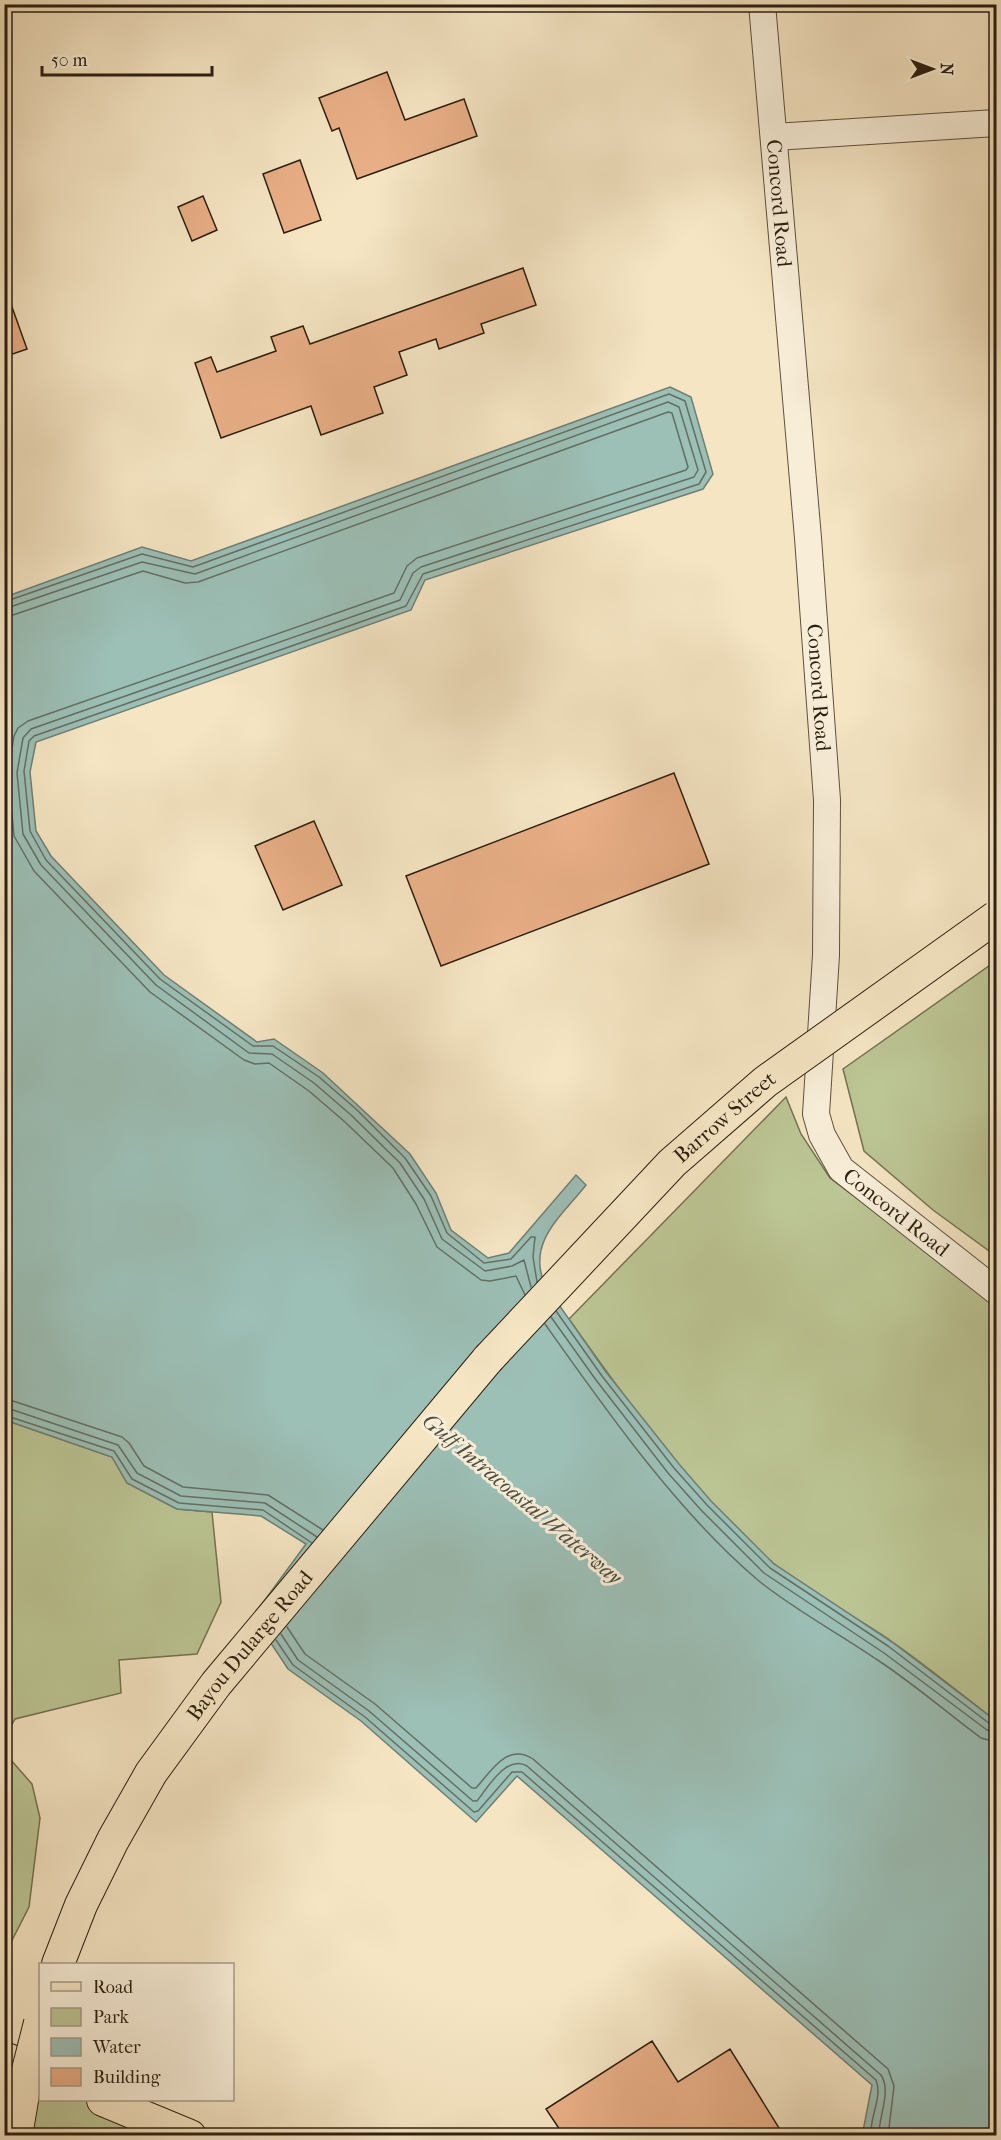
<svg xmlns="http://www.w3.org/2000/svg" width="1001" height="2140" font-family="'IM FELL French Canon',serif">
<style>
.green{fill:#bcc594;stroke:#747252;stroke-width:1.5}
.water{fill:#9cbfb6;stroke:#6f7f74;stroke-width:1.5}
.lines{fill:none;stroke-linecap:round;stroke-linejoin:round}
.shore{stroke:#646f64;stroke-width:1.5}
.building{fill:#e9af87;stroke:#2b1f11;stroke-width:1.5}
.minor-casing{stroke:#5e503e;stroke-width:28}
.major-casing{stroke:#2b1f11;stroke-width:34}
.minor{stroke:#f8eed8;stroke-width:26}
.major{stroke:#f5e5c3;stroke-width:32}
.major-bridge-casing{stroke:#2b1f11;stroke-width:34;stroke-linecap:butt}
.major-bridge{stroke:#f5e5c3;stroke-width:32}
.labels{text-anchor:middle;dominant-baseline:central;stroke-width:6;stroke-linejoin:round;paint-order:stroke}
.street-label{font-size:21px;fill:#2b1f11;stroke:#f8eed8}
.water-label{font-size:22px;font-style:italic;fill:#4d4f43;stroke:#f8eed8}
</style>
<rect width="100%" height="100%" fill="#f5e5c3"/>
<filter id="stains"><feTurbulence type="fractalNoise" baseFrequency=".00333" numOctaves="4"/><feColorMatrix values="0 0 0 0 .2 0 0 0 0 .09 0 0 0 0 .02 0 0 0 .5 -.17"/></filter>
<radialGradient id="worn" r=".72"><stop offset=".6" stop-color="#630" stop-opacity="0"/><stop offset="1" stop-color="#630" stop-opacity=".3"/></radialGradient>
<!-- green -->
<path class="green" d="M 996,961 L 996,1256 L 933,1210 L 864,1151 L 843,1069 Z
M 786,1097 L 801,1134 L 830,1178 L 996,1303 L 996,1721 C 961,1694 927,1666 891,1641 C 854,1615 808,1592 773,1563 C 693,1494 629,1404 569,1319 Z
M 5,1420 L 112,1457 L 127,1483 L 177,1509 L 212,1512 L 221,1602 L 197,1654 L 119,1660 L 121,1693 L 15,1719 L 6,1735 L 10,1759 L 32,1784 L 40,1818 L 29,1907 L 5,1954 Z
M 4,2066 L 40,2080 L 40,2100 L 89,2100 L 171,2135 L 5,2135 Z"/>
<!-- water -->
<path class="water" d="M 670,387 L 691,397 L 713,474 L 703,489 L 425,580 L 411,610 L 36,742 L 30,772 L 36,831 L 51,856 L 164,975 L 257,1042 L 274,1039 L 323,1073 L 410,1154 L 436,1193 L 451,1230 L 488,1258 L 509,1253 L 576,1175 L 586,1185 C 562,1216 526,1242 545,1285 L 606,1372 L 679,1464 L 711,1501 L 774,1564 L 892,1642 L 996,1721 L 996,2135 L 868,2135 L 863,2131 L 872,2085 L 517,1776 L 476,1822 L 361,1721 L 288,1669 L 253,1616 L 306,1544 L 261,1516 L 177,1509 L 127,1483 L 112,1457 L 5,1420 L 5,597 L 142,547 L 191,561 Z"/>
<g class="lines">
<!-- shore -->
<path class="shore" d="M 4,602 L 142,554 L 193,567 L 669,394 L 685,401 L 706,472 L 699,484 L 423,574 L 406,606 L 34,736 L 29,741 L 24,771 L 30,831 L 46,860 L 160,979 L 253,1046 L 273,1046 L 319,1077 L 356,1109 L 405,1158 L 431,1196 L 447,1233 L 484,1263 L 511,1259 L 531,1237 L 535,1237 L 533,1257 L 537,1282
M 4,609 L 142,562 L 195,574 L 668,402 L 679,407 L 698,470 L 694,477 L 421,567 L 413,573 L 400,600 L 31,729 L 23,738 L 17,773 L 23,834 L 41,865 L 156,985 L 249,1053 L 272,1054 L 314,1083 L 351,1115 L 400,1163 L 424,1199 L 442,1239 L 485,1271 L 512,1266 L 524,1260 L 531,1287
M 4,618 L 143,571 L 185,583 L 198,582 L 668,412 L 672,413 L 688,467 L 686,470 L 417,558 L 407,566 L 394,593 L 28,721 L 18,728 L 14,736 L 8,773 L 14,836 L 34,871 L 150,992 L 244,1060 L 255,1064 L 269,1063 L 309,1091 L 345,1122 L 393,1168 L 416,1204 L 437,1247 L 481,1280 L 490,1281 L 516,1276 L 525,1295
M 556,1311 L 602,1376 L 674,1468 L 707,1505 L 770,1568 L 888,1646 L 990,1724 L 996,1725
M 551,1317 L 596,1380 L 668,1473 L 701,1510 L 764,1573 L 884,1653 L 987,1730 L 996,1733
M 545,1324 C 606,1410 678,1513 759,1581 C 795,1610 838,1633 876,1659 C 913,1683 946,1712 981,1738 L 996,1742
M 4,1398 L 122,1437 L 129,1443 L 144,1466 L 183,1487 L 268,1495 L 323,1530
M 4,1407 L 118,1445 L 137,1473 L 181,1496 L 265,1503 L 317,1537
M 4,1415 L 114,1451 L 132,1479 L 179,1503 L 263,1510 L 312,1543
M 287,1627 L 305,1654 L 375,1704 L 472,1788 L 476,1788 C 491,1771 508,1742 533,1759 L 888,2069 L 894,2086 L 888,2136
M 281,1634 L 298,1660 L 369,1711 L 473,1801 L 477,1801 C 488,1787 507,1754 527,1766 L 881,2075 C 892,2092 878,2117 879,2136
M 276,1640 L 293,1665 L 365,1717 L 474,1812 L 478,1811 L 512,1772 L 522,1772 L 876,2080 C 883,2097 869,2118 871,2136"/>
</g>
<!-- building -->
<path class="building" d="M 387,72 L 405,120 L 464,99 L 477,136 L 357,179 L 339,128 L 332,131 L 319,98 Z
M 300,160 L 321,220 L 284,233 L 263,174 Z
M 203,196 L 217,230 L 192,241 L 178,207 Z
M 523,268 L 536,305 L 481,324 L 484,333 L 439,349 L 436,339 L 399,352 L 407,375 L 374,387 L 383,413 L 321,435 L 311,406 L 221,438 L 195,363 L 211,357 L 217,372 L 276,351 L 271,337 L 303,326 L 310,344 Z
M 4,293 L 7,293 L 27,349 L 4,357 Z
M 674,773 L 709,864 L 441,966 L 406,876 Z
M 314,821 L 342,885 L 283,910 L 255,846 Z
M 652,2041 L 678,2082 L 730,2049 L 784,2136 L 564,2136 L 546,2109 Z"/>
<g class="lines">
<!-- minor casing -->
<g class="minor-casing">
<g id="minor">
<path id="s1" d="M 762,4 L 808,538 L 827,800 L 826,955 L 816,1114 L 822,1135 L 841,1169 L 996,1291"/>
<path d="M 774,137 L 996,123"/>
</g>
</g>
<!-- major casing -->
<g class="major-casing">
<g id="major">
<path id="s2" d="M 58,1964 L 81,1905 L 113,1840 L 151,1773 L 216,1684 L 488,1359"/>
<path d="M 4,2058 L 40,2073"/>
<path d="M 103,2100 L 190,2136"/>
</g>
</g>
<!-- minor -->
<use href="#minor" class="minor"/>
<!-- major -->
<use href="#major" class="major"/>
<!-- major-bridge casing -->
<g class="major-bridge-casing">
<g id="major-bridge">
<path id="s3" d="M 488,1359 L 672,1163 L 765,1082 L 996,917"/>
<path d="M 16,2136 L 25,2082 L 40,2023"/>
</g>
</g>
<!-- major-bridge -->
<use href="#major-bridge" class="major-bridge"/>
</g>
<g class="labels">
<!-- street labels -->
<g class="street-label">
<text stroke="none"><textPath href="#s1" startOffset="200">Concord Road</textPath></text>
<text stroke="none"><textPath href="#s1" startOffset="686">Concord Road</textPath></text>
<text stroke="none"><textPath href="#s3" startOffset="339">Barrow Street</textPath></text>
<text stroke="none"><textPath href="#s1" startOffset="1244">Concord Road</textPath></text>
<text stroke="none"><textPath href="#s2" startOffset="374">Bayou Dularge Road</textPath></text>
</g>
<!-- water labels -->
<g class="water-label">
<text transform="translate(522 1499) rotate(40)">Gulf Intracoastal Waterway</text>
</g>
</g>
<!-- margin -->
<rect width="1001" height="2140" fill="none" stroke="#f5e5c3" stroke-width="24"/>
<rect x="6" y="6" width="989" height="2128" fill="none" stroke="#2b1f11" stroke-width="3"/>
<rect x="12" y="12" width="977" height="2116" fill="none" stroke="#2b1f11" stroke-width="1.5"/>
<!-- legend -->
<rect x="39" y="1963" width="195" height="138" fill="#f8eed8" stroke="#a69b88" stroke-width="1.5"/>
<rect x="51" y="1982" width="30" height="9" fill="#f5e5c3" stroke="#a69b88" stroke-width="1.5"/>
<text x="93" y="1993" font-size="18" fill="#2b1f11">Road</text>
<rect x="51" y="2008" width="30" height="18" fill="#bcc594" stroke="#a69b88" stroke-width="1.5"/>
<text x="93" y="2023" font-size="18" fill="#2b1f11">Park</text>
<rect x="51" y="2038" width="30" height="18" fill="#9cbfb6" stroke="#a69b88" stroke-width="1.5"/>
<text x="93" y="2053" font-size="18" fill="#2b1f11">Water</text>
<rect x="51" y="2068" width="30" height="18" fill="#e9af87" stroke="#a69b88" stroke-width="1.5"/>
<text x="93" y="2083" font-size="18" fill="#2b1f11">Building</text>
<!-- north arrow -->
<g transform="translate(932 69) rotate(90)" stroke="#f8eed8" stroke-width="4.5" paint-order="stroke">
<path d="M0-4.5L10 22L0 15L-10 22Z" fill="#2b1f11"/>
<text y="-9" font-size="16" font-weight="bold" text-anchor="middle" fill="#2b1f11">N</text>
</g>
<!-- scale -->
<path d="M42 66v9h170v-9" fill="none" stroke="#2b1f11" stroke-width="3"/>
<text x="51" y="66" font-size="18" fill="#2b1f11" stroke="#f8eed8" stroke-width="4.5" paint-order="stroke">50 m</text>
<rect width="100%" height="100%" filter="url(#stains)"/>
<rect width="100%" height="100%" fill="url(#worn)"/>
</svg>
